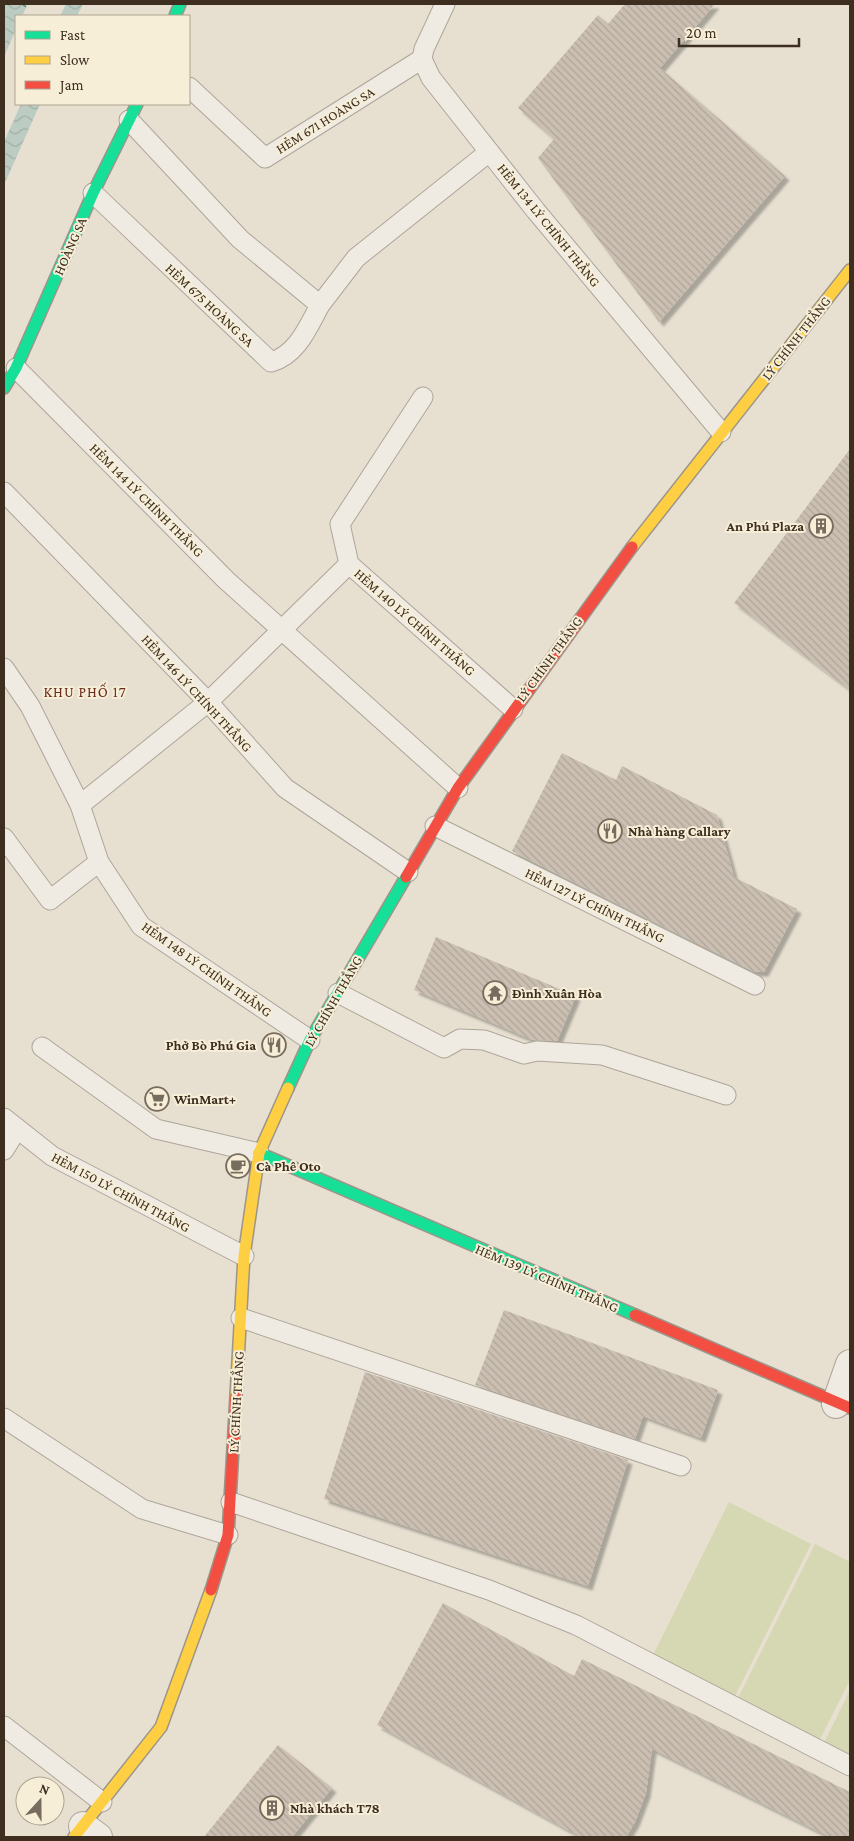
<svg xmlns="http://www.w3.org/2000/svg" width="854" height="1841" font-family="'Crimson Pro',serif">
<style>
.pitch{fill:#d6d7b3}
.water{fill:url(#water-waves)}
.pier{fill:#e7e0d1}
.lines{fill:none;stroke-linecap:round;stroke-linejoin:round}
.ferry{stroke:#2f5d5a;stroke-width:1;stroke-dasharray:6 5;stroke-linecap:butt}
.building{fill:url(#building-back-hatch);filter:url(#shadow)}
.lane-casing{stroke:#ada599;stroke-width:21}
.street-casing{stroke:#ada599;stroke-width:30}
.fast-casing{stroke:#9c958a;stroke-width:14}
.slow-casing{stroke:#9c958a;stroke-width:14}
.jam-casing{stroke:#9c958a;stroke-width:14}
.lane{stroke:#efebe3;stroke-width:19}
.street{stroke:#efebe3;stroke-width:28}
.fast{stroke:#16e098;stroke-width:11}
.slow{stroke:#ffcf43;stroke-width:11}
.jam{stroke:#f24e42;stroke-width:11}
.labels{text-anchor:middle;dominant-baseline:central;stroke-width:4;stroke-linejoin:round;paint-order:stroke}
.street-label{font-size:14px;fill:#3d2e20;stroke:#f7eed8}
.poi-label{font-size:14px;font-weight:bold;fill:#3d2e20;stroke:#f7eed8;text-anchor:start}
.neighbourhood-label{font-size:15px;letter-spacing:1px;fill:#6b2e1e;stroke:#f7eed8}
</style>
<defs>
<pattern id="water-waves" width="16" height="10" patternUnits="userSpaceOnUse" patternTransform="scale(1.25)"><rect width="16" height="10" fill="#bcccc2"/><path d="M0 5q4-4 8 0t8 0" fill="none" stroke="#a2b0a6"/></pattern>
<pattern id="building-back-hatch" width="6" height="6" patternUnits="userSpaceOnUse" patternTransform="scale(1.25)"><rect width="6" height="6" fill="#cbbfb2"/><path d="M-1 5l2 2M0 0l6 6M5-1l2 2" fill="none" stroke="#afa499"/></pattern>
<filter id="shadow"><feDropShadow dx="4.5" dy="4.5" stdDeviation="1" flood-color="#0004"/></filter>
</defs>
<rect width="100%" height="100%" fill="#e7e0d1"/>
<!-- pitch -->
<path class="pitch" d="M 729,1502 L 811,1544 L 733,1700 L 651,1659 Z
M 815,1544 L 850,1562 L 850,1680 L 819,1741 L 737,1700 Z
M 850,1690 L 850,1758 L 823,1745 Z"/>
<!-- water -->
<path class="water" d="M 4,4 L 83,4 L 77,16 L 16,16 L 16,104 L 40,104 L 4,185 Z"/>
<!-- pier -->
<path class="pier" d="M 28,4 L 66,4 L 60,16 L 22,16 Z
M 16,29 L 16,104 L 21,104 L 4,142 L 4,57 Z"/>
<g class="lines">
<!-- ferry -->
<path class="ferry" d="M 22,4 L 26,7"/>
</g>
<!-- building -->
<path class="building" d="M 625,4 L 715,4 L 660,68 L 785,176 L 659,322 L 538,158 L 554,139 L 518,108 L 598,15 L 608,24 Z
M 850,449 L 850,690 L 734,603 Z
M 562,753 L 616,780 L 622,766 L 717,815 L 734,877 L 797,909 L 764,972 L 755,972 L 512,851 Z
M 436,937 L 576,996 L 557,1041 L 533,1040 L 414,990 Z
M 504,1310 L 718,1390 L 701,1438 L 643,1416 L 635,1439 L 475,1385 Z
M 365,1372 L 628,1460 L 588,1586 L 324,1499 Z
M 443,1603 L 574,1676 L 582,1659 L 850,1792 L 850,1837 L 830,1837 L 652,1749 L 646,1793 L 635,1822 L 626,1837 L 581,1837 L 377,1725 Z
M 278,1745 L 332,1788 L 292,1837 L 204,1837 Z"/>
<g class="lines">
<!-- lane casing -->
<g class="lane-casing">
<path id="lane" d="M 445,4 L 424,49 L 422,59 L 431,78 L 536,211 L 721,432
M 189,87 L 265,158 L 422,59
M 129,120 L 240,239 L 320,305 L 356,258 L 489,152
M 93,193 L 271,362 C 297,355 308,327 320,305
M 16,368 L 226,580 L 458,788
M 423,397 L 340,524 L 349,564 L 513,709
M 4,492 L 208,702 L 285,788 L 408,872
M 4,668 L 30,706 L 80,805 L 99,862 L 141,926 L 310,1040
M 80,805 L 208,702 L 349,564
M 435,826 L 755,985
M 4,838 L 50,900 L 99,862
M 338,993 L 444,1048 L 460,1039 L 484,1040 L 524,1054 L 537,1051 L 602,1055 L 726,1095
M 42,1047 L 156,1129 L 259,1153
M 4,1118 L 52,1156 L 244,1256
M 4,1150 L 17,1129
M 241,1318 L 681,1466
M 4,1418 L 142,1509 L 228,1535
M 231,1502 L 489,1590 L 576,1625 L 850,1766
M 4,1726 L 102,1802"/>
</g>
<!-- street casing -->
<g class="street-casing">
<path id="street" d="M 836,1404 L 850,1364
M 83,1826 L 98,1837"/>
</g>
<!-- fast casing -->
<g class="fast-casing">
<path id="fast" d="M 175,16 L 180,4
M 4,388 L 16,368 L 93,193 L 137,104
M 288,1088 L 310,1040 L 406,877
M 259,1153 L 635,1315"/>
</g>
<!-- slow casing -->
<g class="slow-casing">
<path id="slow" d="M 632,547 L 850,270
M 236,1396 L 244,1256 L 259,1153 L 288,1088
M 74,1837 L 161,1727 L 211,1590"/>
</g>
<!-- jam casing -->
<g class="jam-casing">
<path id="jam" d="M 406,877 L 458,788 L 632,547
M 635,1315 L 850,1408
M 211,1590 L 228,1535 L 236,1396"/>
</g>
<!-- lane -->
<use href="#lane" class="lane"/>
<!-- street -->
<use href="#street" class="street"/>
<!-- fast -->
<use href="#fast" class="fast"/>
<!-- slow -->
<use href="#slow" class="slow"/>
<!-- jam -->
<use href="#jam" class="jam"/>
</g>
<!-- icons -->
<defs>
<g id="building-ring" transform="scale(1.25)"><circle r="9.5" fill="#f7eed8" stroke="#786c5e" stroke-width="1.5"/><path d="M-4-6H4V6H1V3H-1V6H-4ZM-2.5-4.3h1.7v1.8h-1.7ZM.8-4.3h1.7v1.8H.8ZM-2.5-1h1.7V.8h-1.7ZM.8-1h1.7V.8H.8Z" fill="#786c5e"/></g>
<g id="restaurant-ring" transform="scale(1.25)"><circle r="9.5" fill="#f7eed8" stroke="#786c5e" stroke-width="1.5"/><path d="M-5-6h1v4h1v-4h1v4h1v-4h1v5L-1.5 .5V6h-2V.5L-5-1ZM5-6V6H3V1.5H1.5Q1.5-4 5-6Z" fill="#786c5e"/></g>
<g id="temple-ring" transform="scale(1.25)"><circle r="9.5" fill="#f7eed8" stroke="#786c5e" stroke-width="1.5"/><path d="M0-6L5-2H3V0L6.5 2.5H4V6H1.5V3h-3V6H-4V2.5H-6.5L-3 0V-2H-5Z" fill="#786c5e"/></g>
<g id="supermarket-ring" transform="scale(1.25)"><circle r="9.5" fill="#f7eed8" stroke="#786c5e" stroke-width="1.5"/><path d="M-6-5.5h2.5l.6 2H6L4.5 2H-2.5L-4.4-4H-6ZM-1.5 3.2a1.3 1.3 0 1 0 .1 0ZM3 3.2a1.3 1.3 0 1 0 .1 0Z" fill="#786c5e"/></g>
<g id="cafe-ring" transform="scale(1.25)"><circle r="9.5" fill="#f7eed8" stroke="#786c5e" stroke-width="1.5"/><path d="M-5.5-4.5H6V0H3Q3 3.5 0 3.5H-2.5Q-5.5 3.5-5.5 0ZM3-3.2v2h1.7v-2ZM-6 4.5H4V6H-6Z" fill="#786c5e"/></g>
</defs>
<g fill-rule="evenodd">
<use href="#building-ring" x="821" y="526"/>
<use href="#restaurant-ring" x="610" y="831"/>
<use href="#temple-ring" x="495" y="993"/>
<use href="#restaurant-ring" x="274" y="1045"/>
<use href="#supermarket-ring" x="157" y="1099"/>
<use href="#cafe-ring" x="238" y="1166"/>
<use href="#building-ring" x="272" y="1808"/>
</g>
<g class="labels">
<!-- street labels -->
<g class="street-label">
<text transform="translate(325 120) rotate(-32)">HẺM 671 HOÀNG SA</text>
<text transform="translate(549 225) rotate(51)">HẺM 134 LÝ CHÍNH THẮNG</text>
<text transform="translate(70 246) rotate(-66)">HOÀNG SA</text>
<text transform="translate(210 305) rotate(43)">HẺM 675 HOÀNG SA</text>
<text transform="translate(796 338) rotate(-52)">LÝ CHÍNH THẮNG</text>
<text transform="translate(147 500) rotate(45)">HẺM 144 LÝ CHÍNH THẮNG</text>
<text transform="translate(415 622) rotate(41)">HẺM 140 LÝ CHÍNH THẮNG</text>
<text transform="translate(549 659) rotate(-54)">LÝ CHÍNH THẮNG</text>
<text transform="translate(197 693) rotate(47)">HẺM 146 LÝ CHÍNH THẮNG</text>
<text transform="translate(595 905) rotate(26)">HẺM 127 LÝ CHÍNH THẮNG</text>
<text transform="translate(207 969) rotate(35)">HẺM 148 LÝ CHÍNH THẮNG</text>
<text transform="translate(333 1001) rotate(-60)">LÝ CHÍNH THẮNG</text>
<text transform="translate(121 1192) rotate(28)">HẺM 150 LÝ CHÍNH THẮNG</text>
<text transform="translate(547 1278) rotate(23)">HẺM 139 LÝ CHÍNH THẮNG</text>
<text transform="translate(236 1402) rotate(-87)">LÝ CHÍNH THẮNG</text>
</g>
<!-- poi labels -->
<g class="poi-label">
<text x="804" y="526" text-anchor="end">An Phú Plaza</text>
<text x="628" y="831">Nhà hàng Callary</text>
<text x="512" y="993">Đình Xuân Hòa</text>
<text x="256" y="1045" text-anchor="end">Phở Bò Phú Gia</text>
<text x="174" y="1099">WinMart+</text>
<text x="256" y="1166">Cà Phê Oto</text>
<text x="290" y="1808">Nhà khách T78</text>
</g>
<!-- neighbourhood labels -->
<g class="neighbourhood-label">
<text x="85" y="692">KHU PHỐ 17</text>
</g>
</g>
<!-- border -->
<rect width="854" height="1841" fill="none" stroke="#3d2e20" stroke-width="10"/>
<!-- legend -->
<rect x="15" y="15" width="175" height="90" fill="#f7eed8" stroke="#ada18e"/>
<rect x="25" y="31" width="25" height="8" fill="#16e098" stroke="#ada18e"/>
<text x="60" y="40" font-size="15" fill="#3d2e20">Fast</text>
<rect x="25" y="56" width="25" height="8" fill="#ffcf43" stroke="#ada18e"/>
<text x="60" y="65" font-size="15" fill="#3d2e20">Slow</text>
<rect x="25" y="81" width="25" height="8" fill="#f24e42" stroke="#ada18e"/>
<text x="60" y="90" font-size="15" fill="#3d2e20">Jam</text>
<!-- north arrow -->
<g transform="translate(40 1801) rotate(21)"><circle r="24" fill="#f7eed8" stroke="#ada18e"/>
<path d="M0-4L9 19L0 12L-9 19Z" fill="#786c5e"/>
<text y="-8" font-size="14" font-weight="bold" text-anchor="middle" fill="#3d2e20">N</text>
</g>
<!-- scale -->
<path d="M679 38v8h120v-8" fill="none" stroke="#3d2e20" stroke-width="2.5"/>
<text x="686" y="38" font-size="15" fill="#3d2e20" stroke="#f7eed8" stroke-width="4" paint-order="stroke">20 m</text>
</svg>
